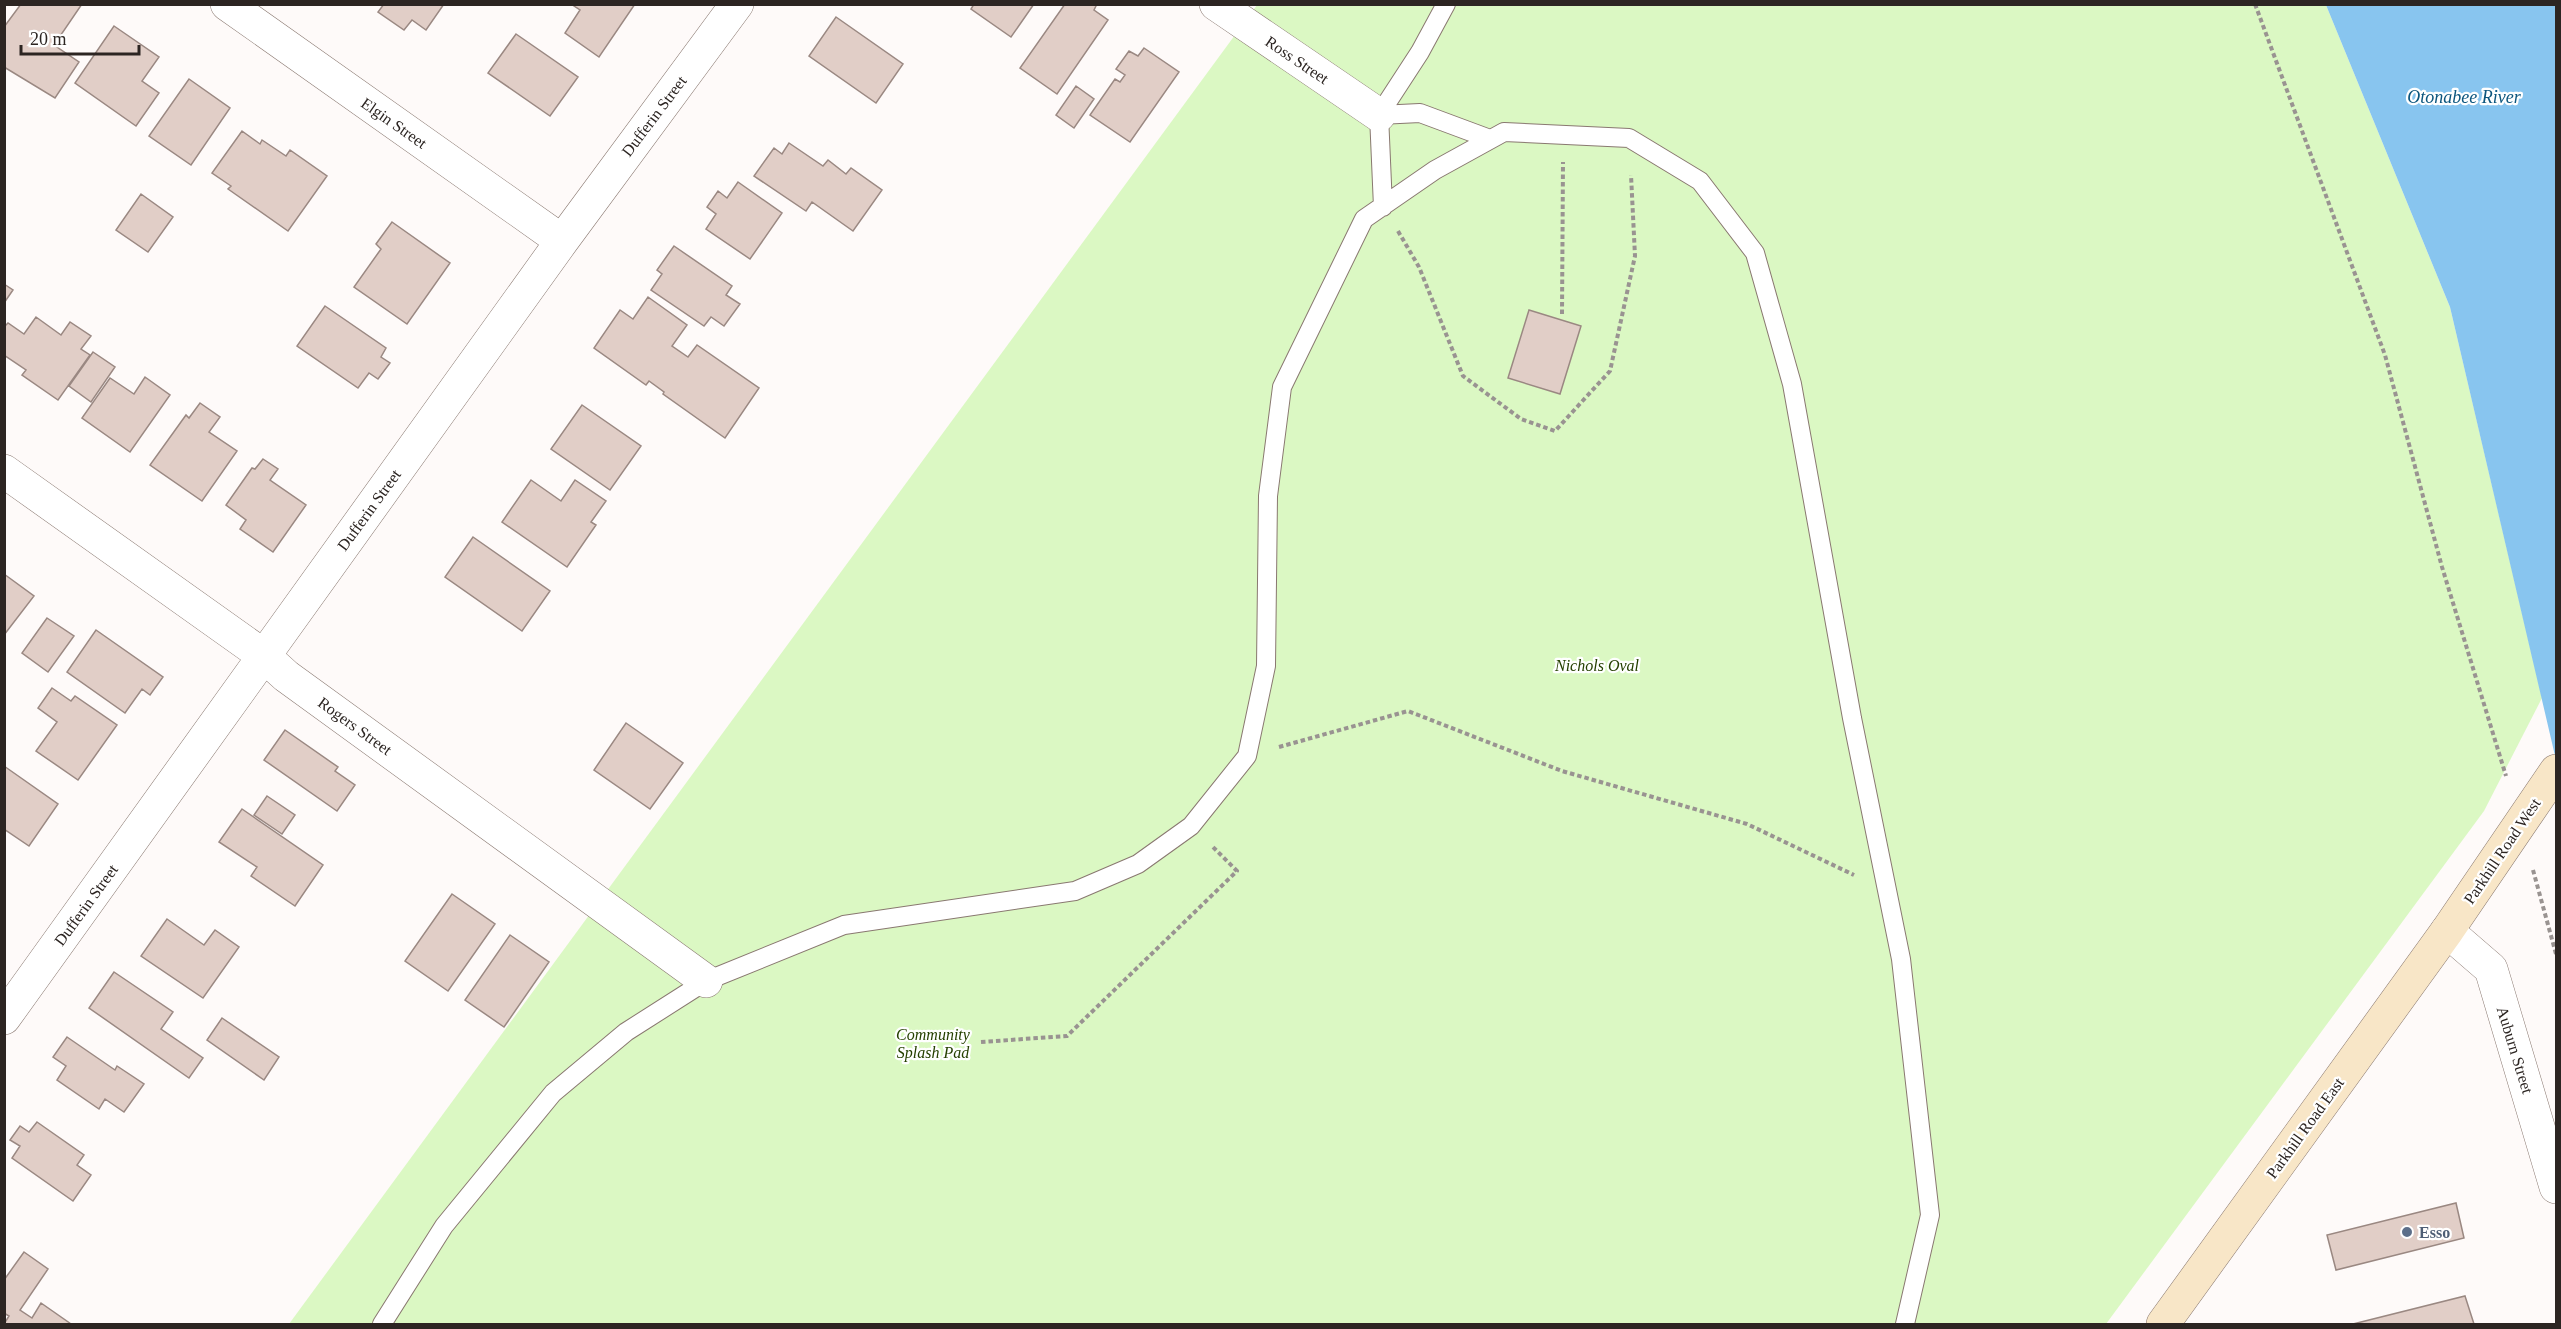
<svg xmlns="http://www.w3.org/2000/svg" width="2561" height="1329" font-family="Georgia,serif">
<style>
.green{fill:#dbf8c3}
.water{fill:#88c5ef}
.building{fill:#e1cec7;stroke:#9a8882;stroke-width:1.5}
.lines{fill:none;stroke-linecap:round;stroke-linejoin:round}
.lane-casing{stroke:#897870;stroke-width:20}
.street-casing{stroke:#897870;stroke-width:34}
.secondary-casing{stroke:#897870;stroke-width:34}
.path{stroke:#999391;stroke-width:4;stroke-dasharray:4.5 3;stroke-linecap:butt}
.lane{stroke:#fff;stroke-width:18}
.street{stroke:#fff;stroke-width:33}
.secondary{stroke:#f8e6c7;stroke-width:33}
.service-dot{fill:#5c6f8a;stroke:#fff;stroke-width:2}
.labels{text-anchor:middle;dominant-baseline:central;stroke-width:4.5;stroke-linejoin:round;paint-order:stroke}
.street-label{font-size:16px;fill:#2c2522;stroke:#fff}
.park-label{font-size:16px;font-style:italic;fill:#254000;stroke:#fff}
.service-label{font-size:16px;font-weight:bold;fill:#4e5e75;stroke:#fff;text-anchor:start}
.water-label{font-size:18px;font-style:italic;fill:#0c567e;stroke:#fff}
</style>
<rect width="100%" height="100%" fill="#fefaf9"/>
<!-- green -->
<path class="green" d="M 1257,5 L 2326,5 L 2450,307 L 2542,698 L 2484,811 L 2106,1324 L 289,1324 Z"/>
<!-- water -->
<path class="water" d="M 2326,5 L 2556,5 L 2556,760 L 2450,307 Z"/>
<!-- building -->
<path class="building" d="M 21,4 L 82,4 L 54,45 L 79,62 L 55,98 L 4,67 L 4,27 Z
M 384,4 L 444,4 L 426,30 L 412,20 L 404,30 L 378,12 Z
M 571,4 L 635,4 L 599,57 L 565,33 L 580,10 Z
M 974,4 L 1034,4 L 1011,37 L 971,9 Z
M 1065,4 L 1097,4 L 1094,10 L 1108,20 L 1057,94 L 1020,68 Z
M 836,17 L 903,64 L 876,103 L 809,56 Z
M 114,26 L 159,57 L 142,81 L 159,93 L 136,126 L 75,83 Z
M 516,34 L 578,77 L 550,116 L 488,73 Z
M 1144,48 L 1179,72 L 1130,142 L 1090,115 L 1115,79 L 1120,82 L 1125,75 L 1116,69 L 1129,51 L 1138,56 Z
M 189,79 L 230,108 L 191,165 L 149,136 Z
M 1076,86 L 1094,99 L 1074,128 L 1056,115 Z
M 242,131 L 260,144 L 262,140 L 286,156 L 290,150 L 327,176 L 288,231 L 228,189 L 231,186 L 212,173 Z
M 789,143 L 823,166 L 828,160 L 846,174 L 851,168 L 882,190 L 853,231 L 812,202 L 806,211 L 754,176 L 774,148 L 782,154 Z
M 738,182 L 782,213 L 750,259 L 706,229 L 716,214 L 707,207 L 718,191 L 727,198 Z
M 141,194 L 173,217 L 148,252 L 116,230 Z
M 392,222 L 450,263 L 407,324 L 354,287 L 381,249 L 376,244 Z
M 674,246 L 732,286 L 726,295 L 740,304 L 724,326 L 711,317 L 704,326 L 651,290 L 662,274 L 657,270 Z
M 4,284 L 13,290 L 4,303 Z
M 648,297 L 687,325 L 672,346 L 688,357 L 697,345 L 759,388 L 725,438 L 663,394 L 664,392 L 649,381 L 646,385 L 594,348 L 620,310 L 633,319 Z
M 325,306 L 386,348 L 381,357 L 390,363 L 378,379 L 369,373 L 358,388 L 297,346 Z
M 1529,310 L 1581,326 L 1560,394 L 1508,378 Z
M 36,317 L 61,335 L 70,322 L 91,336 L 81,349 L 90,355 L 58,400 L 22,375 L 26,370 L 4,355 L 4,327 L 8,323 L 24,334 Z
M 93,352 L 115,367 L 91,402 L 69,386 Z
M 145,377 L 170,395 L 130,452 L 82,418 L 110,378 L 134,394 Z
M 200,403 L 220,417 L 209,432 L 237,451 L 202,501 L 150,465 L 186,415 L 189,418 Z
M 582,405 L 641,446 L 610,490 L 551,449 Z
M 263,459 L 278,469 L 270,480 L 306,505 L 273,552 L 240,529 L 246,520 L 226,505 L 252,468 L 255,469 Z
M 531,480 L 561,501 L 575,480 L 606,501 L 591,522 L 596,525 L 567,567 L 502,522 Z
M 473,537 L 550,591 L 522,631 L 445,577 Z
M 4,574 L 34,596 L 4,635 Z
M 47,618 L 74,636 L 48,672 L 22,653 Z
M 96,630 L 163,677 L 150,695 L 142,689 L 125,713 L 67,672 Z
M 52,688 L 71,701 L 75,696 L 117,725 L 78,780 L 36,751 L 57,722 L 38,708 Z
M 626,723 L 683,763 L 650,809 L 594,770 Z
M 285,730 L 338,767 L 335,771 L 355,785 L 337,811 L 264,760 Z
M 4,766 L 58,804 L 29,846 L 4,829 Z
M 267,796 L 295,815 L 282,834 L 254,815 Z
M 242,809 L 323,865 L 295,906 L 251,876 L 257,867 L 219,842 Z
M 452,894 L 495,924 L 448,991 L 405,961 Z
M 167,919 L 204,945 L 215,930 L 239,947 L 203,998 L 141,956 Z
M 510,935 L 549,962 L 504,1027 L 465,1000 Z
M 114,972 L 173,1012 L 161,1029 L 203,1058 L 189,1078 L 89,1008 Z
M 222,1018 L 279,1057 L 264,1080 L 207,1040 Z
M 67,1037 L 115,1070 L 117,1066 L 144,1084 L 124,1112 L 105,1099 L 99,1109 L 57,1080 L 66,1066 L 53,1057 Z
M 37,1122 L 84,1155 L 77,1165 L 91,1175 L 73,1201 L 12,1158 L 20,1146 L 10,1140 L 20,1126 L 29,1132 Z
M 2456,1203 L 2464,1238 L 2336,1270 L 2327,1235 Z
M 24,1252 L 48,1269 L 20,1310 L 32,1318 L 41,1303 L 71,1324 L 4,1324 L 9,1316 L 4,1313 L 4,1280 Z
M 2465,1296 L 2474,1324 L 2353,1324 Z"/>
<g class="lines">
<!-- lane casing -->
<g class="lane-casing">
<path id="lane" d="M 1379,115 L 1420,113 L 1490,139
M 1383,207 L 1379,115 L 1420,52 L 1446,4
M 382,1324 L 444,1226 L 553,1093 L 626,1032 L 706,981 L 844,925 L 1075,891 L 1138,864 L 1191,826 L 1247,756 L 1266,666 L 1268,496 L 1282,387 L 1364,219 L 1435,170 L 1504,132 L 1629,138 L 1700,181 L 1755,253 L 1792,384 L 1852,718 L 1901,959 L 1930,1215 L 1905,1324"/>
</g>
<!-- street casing -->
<g class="street-casing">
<path id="street" d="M 227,4 L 562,241
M 1216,4 L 1379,115
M 4,471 L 264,656 L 286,676 L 706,981
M 2447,931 L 2491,969 L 2556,1187
M 4,1018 L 562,241 L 737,4"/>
</g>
<!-- secondary casing -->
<g class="secondary-casing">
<path id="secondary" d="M 2163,1324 L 2447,931 L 2556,771"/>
</g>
<!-- path -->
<path class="path" d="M 2255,4 L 2385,355 L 2442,567 L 2506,776
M 1398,231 L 1419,267 L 1463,376 L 1521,419 L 1555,431 L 1610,371 L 1635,256 L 1631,175
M 1562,314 L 1563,162
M 1279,747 L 1408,711 L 1562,771 L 1747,824 L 1854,875
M 2533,870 L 2556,954
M 981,1042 L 1067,1036 L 1237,871 L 1211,845"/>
<!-- lane -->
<use href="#lane" class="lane"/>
<!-- street -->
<use href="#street" class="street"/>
<!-- secondary -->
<use href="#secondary" class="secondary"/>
</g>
<!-- markers -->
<circle class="service-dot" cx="2407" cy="1232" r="6"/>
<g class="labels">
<!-- street labels -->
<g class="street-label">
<text transform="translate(1297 60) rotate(34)">Ross Street</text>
<text transform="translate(654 116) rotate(-53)">Dufferin Street</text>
<text transform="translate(394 123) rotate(35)">Elgin Street</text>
<text transform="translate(369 510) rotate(-54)">Dufferin Street</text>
<text transform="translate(355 726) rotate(36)">Rogers Street</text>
<text transform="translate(2502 851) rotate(-56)">Parkhill Road West</text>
<text transform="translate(86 905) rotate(-54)">Dufferin Street</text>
<text transform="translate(2515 1050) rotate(73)">Auburn Street</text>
<text transform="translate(2305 1128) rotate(-54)">Parkhill Road East</text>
</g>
<!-- park labels -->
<g class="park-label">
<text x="1597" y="665">Nichols Oval</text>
<text x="933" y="1034">Community<tspan x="933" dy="18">Splash Pad</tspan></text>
</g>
<!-- service labels -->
<g class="service-label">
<text x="2419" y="1232">Esso</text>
</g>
<!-- water labels -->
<g class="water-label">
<text x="2464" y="97">Otonabee River</text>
</g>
</g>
<!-- border -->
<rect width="2561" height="1329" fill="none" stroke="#2c2522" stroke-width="12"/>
<!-- scale -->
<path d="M21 45v9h118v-9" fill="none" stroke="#2c2522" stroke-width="3"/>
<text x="30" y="45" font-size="18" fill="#2c2522" stroke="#ffffff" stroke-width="4.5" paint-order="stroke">20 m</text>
</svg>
